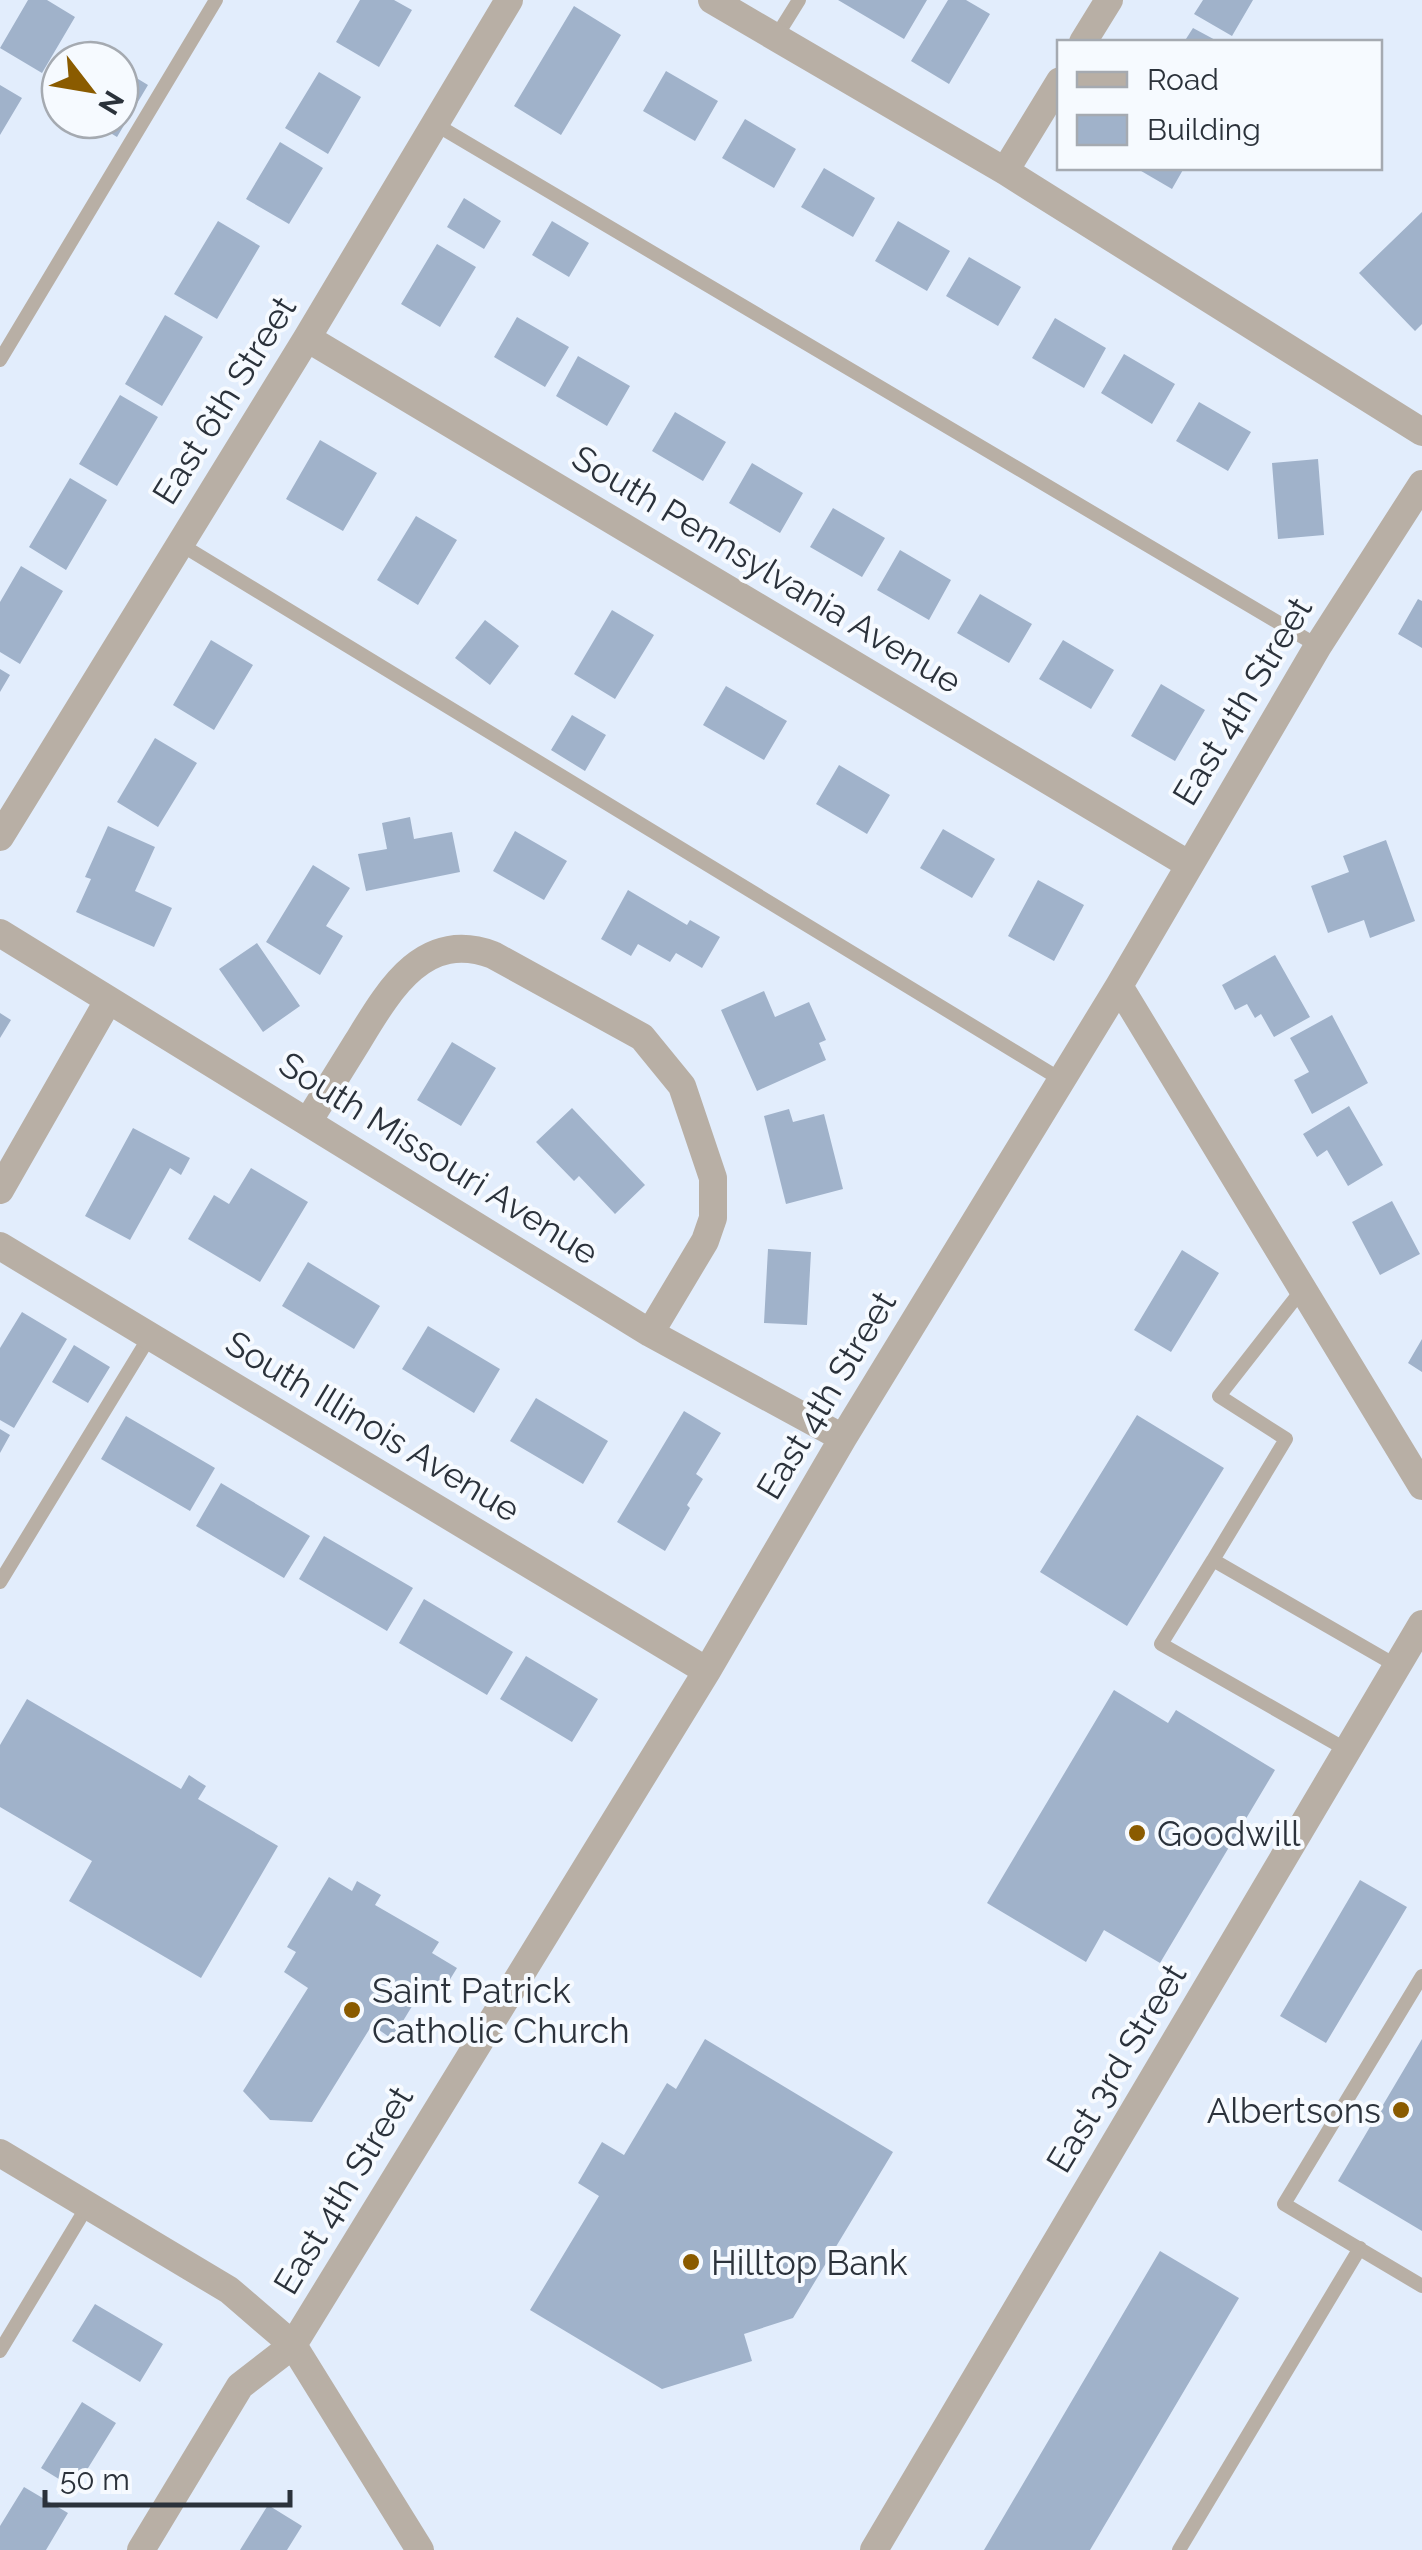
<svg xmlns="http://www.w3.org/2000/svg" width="1422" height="2550" font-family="Raleway,sans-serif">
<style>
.building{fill:#a0b2ca}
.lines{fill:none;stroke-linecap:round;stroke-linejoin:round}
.lane{stroke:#b8afa5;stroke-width:14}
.street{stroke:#b8afa5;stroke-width:28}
.poi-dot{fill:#8a5b00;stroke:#f6faff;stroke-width:4}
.labels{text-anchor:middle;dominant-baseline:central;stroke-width:8;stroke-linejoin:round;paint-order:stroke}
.street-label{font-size:35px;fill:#2b323b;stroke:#f6faff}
.poi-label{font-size:35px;fill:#2b323b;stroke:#f6faff;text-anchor:start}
</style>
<rect width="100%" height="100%" fill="#e2edfc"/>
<!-- building -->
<path class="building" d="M 28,0 L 47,0 L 75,17 L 42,73 L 0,48 Z
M 360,0 L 394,0 L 412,10 L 379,67 L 336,42 Z
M 838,0 L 927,0 L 904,39 Z
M 948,0 L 966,0 L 990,14 L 949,84 L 911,61 Z
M 1203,0 L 1253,0 L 1232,36 L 1194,14 Z
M 574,6 L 621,35 L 561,135 L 514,106 Z
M 1193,28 L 1219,42 L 1184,42 Z
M 120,68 L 148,85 L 117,137 L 89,120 L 120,120 Z
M 666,71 L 718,101 L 695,141 L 643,111 Z
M 319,72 L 361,97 L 328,154 L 285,128 Z
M 0,85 L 22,98 L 0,135 Z
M 745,119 L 796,149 L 774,188 L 722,158 Z
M 280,142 L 323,168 L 289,224 L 246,199 Z
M 824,168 L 875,198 L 853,237 L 801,207 Z
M 1136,168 L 1184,168 L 1172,189 Z
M 464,198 L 501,221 L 484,249 L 447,227 Z
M 1422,212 L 1422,324 L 1415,331 L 1359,273 Z
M 218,221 L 260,246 L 217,319 L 174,294 Z
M 552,221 L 589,243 L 569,277 L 532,255 Z
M 898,221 L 950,251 L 927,291 L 875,261 Z
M 437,244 L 476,267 L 440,327 L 401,304 Z
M 969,257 L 1021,287 L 998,326 L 946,296 Z
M 165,315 L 203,337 L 162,406 L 125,384 Z
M 517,317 L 569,347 L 545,387 L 494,357 Z
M 1055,318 L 1106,348 L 1084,388 L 1032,358 Z
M 1124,354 L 1175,384 L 1152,424 L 1101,393 Z
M 578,356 L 630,386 L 607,426 L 556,396 Z
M 120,395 L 158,417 L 117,486 L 79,464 Z
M 1199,402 L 1251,432 L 1228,471 L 1176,441 Z
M 675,412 L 726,442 L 703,481 L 652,451 Z
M 320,440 L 377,473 L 343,531 L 286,499 Z
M 1318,459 L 1324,535 L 1278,539 L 1272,463 Z
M 752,463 L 803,493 L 780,533 L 729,503 Z
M 70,478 L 107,500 L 66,570 L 29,547 Z
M 833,508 L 885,538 L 862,577 L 810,547 Z
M 416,516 L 457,540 L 418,605 L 377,580 Z
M 900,550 L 951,580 L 929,620 L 877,590 Z
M 21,566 L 63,591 L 20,664 L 0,652 L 0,602 Z
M 980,594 L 1032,624 L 1009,663 L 957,633 Z
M 1418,599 L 1422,601 L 1422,648 L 1398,634 Z
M 612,610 L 654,635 L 615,699 L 574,674 Z
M 485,620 L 519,646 L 490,685 L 455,658 Z
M 211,640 L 253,665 L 214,730 L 173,705 Z
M 1063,640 L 1114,670 L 1091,709 L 1039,679 Z
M 0,669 L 10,675 L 0,692 Z
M 1161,684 L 1205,710 L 1175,761 L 1131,736 Z
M 726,686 L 787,721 L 764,760 L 703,725 Z
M 572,715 L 606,735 L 585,771 L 551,750 Z
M 155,738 L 197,763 L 158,827 L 117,802 Z
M 839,765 L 890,795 L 867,834 L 816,804 Z
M 410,817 L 414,839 L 452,832 L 460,872 L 366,891 L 358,854 L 387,849 L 382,823 Z
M 108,826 L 155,847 L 135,891 L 172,908 L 154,947 L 76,912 L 91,879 L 85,877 Z
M 943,829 L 995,859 L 972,898 L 920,868 Z
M 515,831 L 567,861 L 544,900 L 493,871 Z
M 1386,840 L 1415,921 L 1370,938 L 1364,920 L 1328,933 L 1311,886 L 1349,872 L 1343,856 Z
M 313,865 L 350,888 L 326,926 L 343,936 L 320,975 L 266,942 Z
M 1038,880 L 1084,905 L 1054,961 L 1008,936 Z
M 628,890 L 687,925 L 690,920 L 720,937 L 702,968 L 676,953 L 670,962 L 638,944 L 631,956 L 601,939 Z
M 257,943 L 300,1006 L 263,1032 L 219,969 Z
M 1275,955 L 1310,1017 L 1274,1037 L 1261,1014 L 1255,1018 L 1247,1004 L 1235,1010 L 1222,985 Z
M 764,991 L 775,1017 L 809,1002 L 826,1040 L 819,1043 L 826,1060 L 757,1091 L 721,1010 Z
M 0,1013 L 11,1020 L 0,1038 Z
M 1332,1015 L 1368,1083 L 1312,1114 L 1294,1080 L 1309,1072 L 1290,1038 Z
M 452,1042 L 496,1068 L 461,1126 L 417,1100 Z
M 1349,1106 L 1383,1165 L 1348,1186 L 1327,1150 L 1317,1157 L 1303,1134 Z
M 572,1108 L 645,1185 L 615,1214 L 579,1176 L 574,1181 L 536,1142 Z
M 789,1109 L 793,1122 L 824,1114 L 843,1189 L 786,1204 L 764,1116 Z
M 133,1128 L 190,1158 L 181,1175 L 170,1168 L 130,1240 L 85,1216 Z
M 251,1168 L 308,1202 L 260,1282 L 188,1239 L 214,1195 L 229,1204 Z
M 1392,1201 L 1420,1254 L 1380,1275 L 1352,1222 Z
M 768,1249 L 811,1252 L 807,1325 L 764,1323 Z
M 1182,1250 L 1219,1273 L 1171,1352 L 1134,1330 Z
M 308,1262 L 380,1306 L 354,1349 L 282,1306 Z
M 22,1312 L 67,1339 L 14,1428 L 0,1420 L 0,1348 Z
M 428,1326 L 500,1369 L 474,1413 L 402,1369 Z
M 1422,1339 L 1422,1372 L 1408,1363 Z
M 74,1345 L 110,1367 L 88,1403 L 52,1382 Z
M 536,1398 L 608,1441 L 583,1484 L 510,1441 Z
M 684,1411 L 721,1433 L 696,1474 L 703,1479 L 687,1505 L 690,1508 L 665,1551 L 617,1522 Z
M 1137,1415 L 1224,1468 L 1127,1626 L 1040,1572 Z
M 126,1416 L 215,1468 L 190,1511 L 101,1459 Z
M 0,1429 L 10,1435 L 0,1453 Z
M 221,1483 L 310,1536 L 284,1578 L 196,1526 Z
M 324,1536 L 413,1588 L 387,1631 L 299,1579 Z
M 424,1599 L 513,1652 L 487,1695 L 399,1643 Z
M 526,1656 L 598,1699 L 572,1742 L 500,1699 Z
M 1114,1690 L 1168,1723 L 1176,1710 L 1275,1770 L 1160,1963 L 1104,1930 L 1086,1962 L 987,1903 Z
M 27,1699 L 181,1789 L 189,1775 L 198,1781 L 206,1786 L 198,1799 L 278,1846 L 201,1978 L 69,1901 L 92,1861 L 0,1807 L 0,1745 Z
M 329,1877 L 352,1891 L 357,1881 L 381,1895 L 375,1905 L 439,1942 L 432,1953 L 457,1968 L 441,1994 L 425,1985 L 392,2039 L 372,2025 L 312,2122 L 270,2120 L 243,2091 L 308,1988 L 284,1972 L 296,1952 L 287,1947 Z
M 1360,1880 L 1407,1907 L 1326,2043 L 1280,2016 Z
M 705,2039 L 893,2152 L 793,2318 L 744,2334 L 752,2361 L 662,2389 L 530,2310 L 599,2196 L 578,2183 L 602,2142 L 624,2155 L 667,2083 L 676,2089 Z
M 1422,2039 L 1422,2231 L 1338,2181 Z
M 1160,2251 L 1239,2298 L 1090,2550 L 984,2550 Z
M 95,2304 L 163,2344 L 140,2382 L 72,2341 Z
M 82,2402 L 116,2423 L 75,2489 L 41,2468 Z
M 24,2487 L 68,2513 L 46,2550 L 0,2550 L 0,2526 Z
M 268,2505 L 302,2526 L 287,2550 L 240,2550 Z"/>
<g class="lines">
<!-- lane -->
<path class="lane" d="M 776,37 L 799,0
M 435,124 L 1318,646
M 0,360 L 216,0
M 180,544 L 1060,1079
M 1213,1560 L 1286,1439 L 1219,1396 L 1301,1291
M 0,1582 L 150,1336
M 1347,1750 L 1161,1644 L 1213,1560 L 1397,1666
M 1422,1976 L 1284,2204 L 1422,2286
M 0,2351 L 88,2205
M 1179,2550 L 1360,2248"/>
<!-- street -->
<path class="street" d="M 712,0 L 1005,171 L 1422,432
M 1083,42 L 1109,0
M 1005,171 L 1060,81
M 307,338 L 1188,864
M 0,837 L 307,338 L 509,0
M 0,933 L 650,1333 L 843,1438
M 1119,986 L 1422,1486
M 309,1120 C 325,1094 342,1067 358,1041 C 389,990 424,929 493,955 L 642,1037 L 682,1086 L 713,1178 L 713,1218 L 705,1241 L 650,1333
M 0,1190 L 108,1001
M 0,1246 L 707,1671
M 0,2153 L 229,2290 L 293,2345 L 420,2550
M 141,2550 L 240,2386 L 293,2345 L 707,1671 L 843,1438 L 1119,986 L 1318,646 L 1422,484
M 874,2550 L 1422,1624"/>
</g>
<!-- markers -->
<g class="poi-dot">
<circle cx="1137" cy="1833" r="10"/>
<circle cx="352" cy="2010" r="10"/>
<circle cx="1401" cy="2110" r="10"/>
<circle cx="691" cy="2262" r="10"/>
</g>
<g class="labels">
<!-- street labels -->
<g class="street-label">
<text transform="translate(224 400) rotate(-58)">East 6th Street</text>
<text transform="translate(767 569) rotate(31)">South Pennsylvania Avenue</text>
<text transform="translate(1242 701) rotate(-59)">East 4th Street</text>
<text transform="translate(439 1158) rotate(32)">South Missouri Avenue</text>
<text transform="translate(826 1395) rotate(-59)">East 4th Street</text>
<text transform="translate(373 1426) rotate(31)">South Illinois Avenue</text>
<text transform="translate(1116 2068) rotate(-59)">East 3rd Street</text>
<text transform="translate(343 2190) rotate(-59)">East 4th Street</text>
</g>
<!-- poi labels -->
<g class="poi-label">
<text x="1157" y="1833">Goodwill</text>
<text x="372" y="1990">Saint Patrick<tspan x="372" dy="40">Catholic Church</tspan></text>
<text x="1381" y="2110" text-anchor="end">Albertsons</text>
<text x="711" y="2262">Hilltop Bank</text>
</g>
</g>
<!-- legend -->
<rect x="1057" y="40" width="325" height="130" fill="#f6faff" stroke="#a5aab1" stroke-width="2.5"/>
<rect x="1077" y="72" width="50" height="15" fill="#b8afa5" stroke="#a5aab1" stroke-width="2.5"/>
<text x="1147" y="90" font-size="30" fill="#2b323b">Road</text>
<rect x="1077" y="115" width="50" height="30" fill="#a0b2ca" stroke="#a5aab1" stroke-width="2.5"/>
<text x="1147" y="140" font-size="30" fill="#2b323b">Building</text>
<!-- north arrow -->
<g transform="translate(90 90) rotate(121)"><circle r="48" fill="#f6faff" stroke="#a5aab1" stroke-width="2.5"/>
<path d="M0-8L18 38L0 25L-18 38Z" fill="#8a5b00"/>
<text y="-15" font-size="28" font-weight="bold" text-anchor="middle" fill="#2b323b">N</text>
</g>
<!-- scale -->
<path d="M45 2490v15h245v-15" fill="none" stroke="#2b323b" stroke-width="5"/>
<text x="60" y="2490" font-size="30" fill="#2b323b" stroke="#f6faff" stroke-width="8" paint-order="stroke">50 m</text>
</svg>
